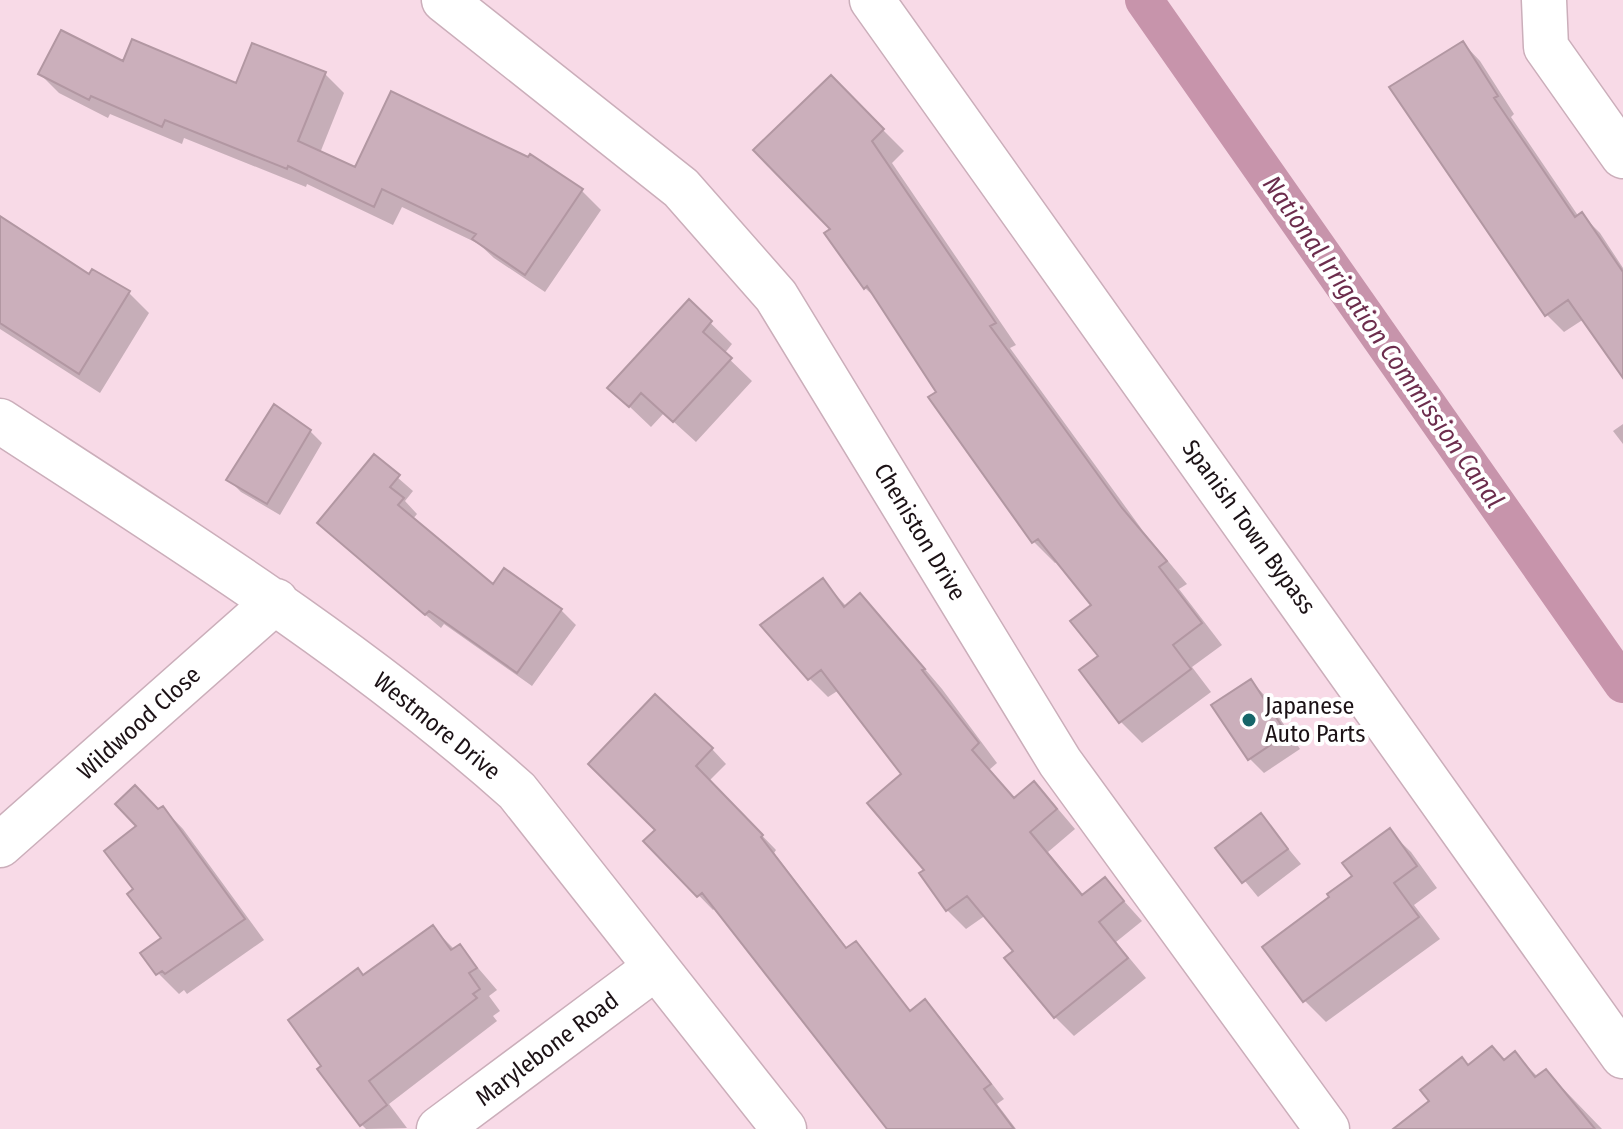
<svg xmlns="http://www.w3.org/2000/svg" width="1623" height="1129" font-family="'Fira Sans Condensed',sans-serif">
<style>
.shadow{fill:#0003}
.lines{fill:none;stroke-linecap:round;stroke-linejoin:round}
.canal{stroke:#c794ab;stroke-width:38}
.building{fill:#cbafbb;stroke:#b297a2;stroke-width:2}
.street-casing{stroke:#cbaeba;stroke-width:47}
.primary-casing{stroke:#cbaeba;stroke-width:47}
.street{stroke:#fff;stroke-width:44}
.primary{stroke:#fff;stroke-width:44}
.poi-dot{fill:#166569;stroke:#fff;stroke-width:3}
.labels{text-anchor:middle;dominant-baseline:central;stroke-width:8;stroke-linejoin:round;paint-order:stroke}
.street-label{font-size:24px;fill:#1c1216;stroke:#fff}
.poi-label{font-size:24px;fill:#1c1216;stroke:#fff;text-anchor:start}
.water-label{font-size:26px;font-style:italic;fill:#6c2d4d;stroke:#fff}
</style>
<rect width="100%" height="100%" fill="#f8dae7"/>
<!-- shadow -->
<path class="shadow" d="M 1463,43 L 1480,61 L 1514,114 L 1511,117 L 1579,217 L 1582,215 L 1600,233 L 1623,268 L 1623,375 L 1584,319 L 1564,332 L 1546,314 Z
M 124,64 L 237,86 L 325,74 L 344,93 L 320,153 L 356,170 L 582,191 L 601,210 L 545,292 L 494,258 L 479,244 L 402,207 L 393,225 L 307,184 L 306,187 L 184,138 L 182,144 L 110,114 L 108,118 L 59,93 L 40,74 Z
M 831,78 L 904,151 L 892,163 L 1016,345 L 1010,348 L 1143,531 L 1187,584 L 1179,589 L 1222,645 L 1192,667 L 1211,692 L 1142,743 L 1121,722 L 1082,671 L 1101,656 L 1094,605 L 1058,561 L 1055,563 L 1034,542 L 931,398 L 938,392 L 880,302 L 865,288 L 833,229 Z
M 0,219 L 89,276 L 129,293 L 149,313 L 100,393 L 0,329 Z
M 689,302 L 732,344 L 724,354 L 752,381 L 696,442 L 664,413 L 651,427 L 610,388 Z
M 1623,424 L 1623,444 L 1613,431 Z
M 310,431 L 322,443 L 280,515 L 241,492 L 229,480 Z
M 374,457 L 413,491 L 405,501 L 417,514 L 412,520 L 493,587 L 505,571 L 561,610 L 576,625 L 532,686 L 444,624 L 441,628 L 334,537 Z
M 823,581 L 847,607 L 860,596 L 879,615 L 942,689 L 997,763 L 989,770 L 1015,799 L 1034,784 L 1053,803 L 1075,829 L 1048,852 L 1084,896 L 1105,880 L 1142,921 L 1116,942 L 1146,978 L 1074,1036 L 1055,1017 L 1016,952 L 986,915 L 966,929 L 947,910 L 904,774 L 839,690 L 828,697 L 809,678 Z
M 1251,681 L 1265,696 L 1300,749 L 1264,773 L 1250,759 Z
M 712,749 L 726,764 L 709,781 L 776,850 L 774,853 L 848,949 L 856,943 L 911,1012 L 925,1002 L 939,1016 L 1004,1099 L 997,1104 L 1016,1129 L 890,1129 L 716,907 L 713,910 L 646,841 L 658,830 L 591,764 Z
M 163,808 L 183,829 L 264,940 L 187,994 L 184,990 L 179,994 L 158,973 L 163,938 L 136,889 L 159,812 Z
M 1261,816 L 1301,864 L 1258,897 L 1218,848 Z
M 1389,831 L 1411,852 L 1437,888 L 1414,905 L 1440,939 L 1326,1022 L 1305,1001 L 1265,947 L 1332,898 L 1355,876 Z
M 433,928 L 455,950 L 460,947 L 497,990 L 489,996 L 500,1011 L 493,1016 L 497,1021 L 389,1104 L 407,1128 L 366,1129 L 362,1125 L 364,977 Z
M 1515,1054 L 1538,1077 L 1546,1071 L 1602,1129 L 1415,1129 L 1469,1067 L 1505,1062 Z"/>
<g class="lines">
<!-- canal -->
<path class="canal" d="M 1144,0 L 1623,684"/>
</g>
<!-- building -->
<path class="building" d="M 61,30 L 123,61 L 132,39 L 236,83 L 252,43 L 326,72 L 298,141 L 355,167 L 391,91 L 528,157 L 530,154 L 583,189 L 525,275 L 472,239 L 476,234 L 382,189 L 374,207 L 288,166 L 287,169 L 165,120 L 162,127 L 91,96 L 89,100 L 38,74 Z
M 1463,41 L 1498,96 L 1494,98 L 1575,217 L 1582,212 L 1623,272 L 1623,378 L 1568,300 L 1545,316 L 1389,87 Z
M 831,75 L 884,129 L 872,141 L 996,323 L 990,326 L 1122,508 L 1167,561 L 1159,567 L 1202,623 L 1173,645 L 1191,669 L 1119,723 L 1079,670 L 1098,656 L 1070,621 L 1091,605 L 1038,539 L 1032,543 L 928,397 L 936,392 L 867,286 L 864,289 L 824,233 L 830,229 L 753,150 Z
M 0,216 L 89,274 L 92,269 L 130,291 L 79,374 L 0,323 Z
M 689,299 L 712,321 L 703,332 L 732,358 L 673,422 L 641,393 L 629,407 L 607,388 Z
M 274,404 L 311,430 L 267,504 L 226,480 Z
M 374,454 L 400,475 L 390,487 L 404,498 L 398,505 L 493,584 L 504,568 L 562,609 L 517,673 L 429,611 L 425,615 L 317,523 Z
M 823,578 L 844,607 L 860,593 L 925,669 L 922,670 L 979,743 L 972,750 L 1014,798 L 1034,781 L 1057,809 L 1030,832 L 1082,895 L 1105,877 L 1124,901 L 1099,922 L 1128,958 L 1054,1018 L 1004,958 L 1013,951 L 967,896 L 946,911 L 919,873 L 924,870 L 867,803 L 901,774 L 821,670 L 808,680 L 760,625 Z
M 1251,679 L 1287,734 L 1248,760 L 1211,705 Z
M 655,694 L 713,748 L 696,766 L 763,835 L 761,837 L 846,948 L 856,941 L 910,1011 L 925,999 L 991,1084 L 984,1089 L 1014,1129 L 887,1129 L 702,893 L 697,897 L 643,841 L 655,830 L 588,764 Z
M 135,785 L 158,809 L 163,806 L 245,919 L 165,974 L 162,971 L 156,975 L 140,953 L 161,938 L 127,894 L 133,889 L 104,851 L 136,826 L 115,804 Z
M 1261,813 L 1288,849 L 1242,883 L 1215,848 Z
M 1390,828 L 1417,866 L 1394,883 L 1419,917 L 1303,1002 L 1262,947 L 1329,897 L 1327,894 L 1352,876 L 1342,863 Z
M 433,925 L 451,950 L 460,944 L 477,968 L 469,973 L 480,989 L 473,994 L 477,998 L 369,1081 L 387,1105 L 360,1126 L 317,1069 L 321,1066 L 288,1020 L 358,968 L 363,975 Z
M 1492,1046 L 1504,1060 L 1515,1051 L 1535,1077 L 1546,1069 L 1595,1129 L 1393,1129 L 1429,1101 L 1420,1090 L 1462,1057 L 1468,1065 Z"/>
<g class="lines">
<!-- street casing -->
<g class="street-casing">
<path id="street" d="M 444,0 L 681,188 L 776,296 L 1060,762 L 1327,1129
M 1544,0 L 1546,47 L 1623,156
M 0,421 C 178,537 358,649 517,791 L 784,1129
M 0,845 L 276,601
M 439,1129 L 655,968"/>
</g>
<!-- primary casing -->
<g class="primary-casing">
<path id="primary" d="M 872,0 L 1623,1056"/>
</g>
<!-- street -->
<use href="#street" class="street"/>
<!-- primary -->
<use href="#primary" class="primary"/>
</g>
<!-- markers -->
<circle class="poi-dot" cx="1249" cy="720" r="8"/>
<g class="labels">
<!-- street labels -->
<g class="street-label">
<text transform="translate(1249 527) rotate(54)">Spanish Town Bypass</text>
<text transform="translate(920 532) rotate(59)">Cheniston Drive</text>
<text transform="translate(139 723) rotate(-42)">Wildwood Close</text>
<text transform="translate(437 726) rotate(39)">Westmore Drive</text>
<text transform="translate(547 1049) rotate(-37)">Marylebone Road</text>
</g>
<!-- poi labels -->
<g class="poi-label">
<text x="1265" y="706">Japanese<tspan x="1265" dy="28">Auto Parts</tspan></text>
</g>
<!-- water labels -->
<g class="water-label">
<text transform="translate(1383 342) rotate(55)">National Irrigation Commission Canal</text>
</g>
</g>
</svg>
